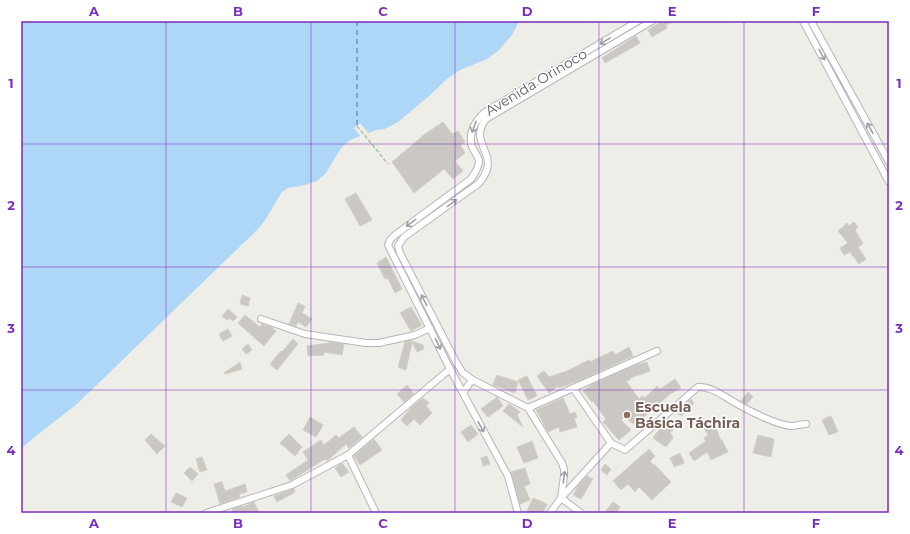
<svg xmlns="http://www.w3.org/2000/svg" width="910" height="534" font-family="Montserrat,sans-serif">
<style>
.water{fill:#aed7f7}
.pier{fill:#efede7}
.lines{fill:none;stroke-linecap:round;stroke-linejoin:round}
.ferry{stroke:#4c78a8;stroke-width:1;stroke-dasharray:5 4;stroke-linecap:butt}
.building{fill:#cbc8c4;stroke:#d3cfc6}
.street-casing{stroke:#b4b6ba;stroke-width:8}
.path{stroke:#9fc5ab;stroke-width:1.5;stroke-dasharray:4 2;stroke-linecap:butt}
.street{stroke:#fff;stroke-width:6}
.oneway{stroke:#9ea0a3}
.grid{fill:none;stroke:#7b2cbf;stroke-width:1;stroke-opacity:0.55}
.education-dot{fill:#8d6e63;stroke:#fff;stroke-width:1.5}
.labels{text-anchor:middle;dominant-baseline:central;stroke-width:3;stroke-linejoin:round;paint-order:stroke}
.street-label{font-size:14px;fill:#5e6166;stroke:#fff}
.education-label{font-size:14px;font-weight:bold;fill:#785e54;stroke:#fff;text-anchor:start}
.neatline{fill:none;stroke:#7b2cbf;stroke-width:1.5}
.grid-label{font-size:13px;text-anchor:middle;font-weight:bold;fill:#7b2cbf}
</style>
<rect width="100%" height="100%" fill="#efede7"/>
<!-- water -->
<path class="water" d="M 21,21 L 519,21 L 512,35 L 498,51 L 487,59 L 460,70 L 447,79 L 429,96 L 398,122 L 385,129 L 376,130 L 350,140 L 341,148 L 326,173 L 317,181 L 305,185 L 288,188 L 282,192 L 265,220 L 259,228 L 77,404 L 32,439 L 21,449 Z"/>
<!-- pier -->
<path class="pier" d="M 360,123 L 370,135 L 362,138 L 354,128 Z"/>
<g class="lines">
<!-- ferry -->
<path class="ferry" d="M 357,21 L 357,126"/>
</g>
<!-- building -->
<path class="building" d="M 662,21 L 675,21 L 666,25 L 667,28 L 652,37 L 648,30 Z
M 636,36 L 640,43 L 605,63 L 602,58 Z
M 443,122 L 452,134 L 458,131 L 465,142 L 460,145 L 465,153 L 455,161 L 463,171 L 453,179 L 444,169 L 414,193 L 392,162 L 425,134 Z
M 356,193 L 372,220 L 360,226 L 345,199 Z
M 854,222 L 858,227 L 855,230 L 863,244 L 858,247 L 866,259 L 859,264 L 850,252 L 844,255 L 840,248 L 848,243 L 838,231 L 847,223 L 849,226 Z
M 386,257 L 402,289 L 395,293 L 388,278 L 385,279 L 377,263 Z
M 242,295 L 250,298 L 248,306 L 240,304 Z
M 298,303 L 305,306 L 302,313 L 312,319 L 306,327 L 298,322 L 296,326 L 289,324 Z
M 411,307 L 422,325 L 411,331 L 400,313 Z
M 228,309 L 237,317 L 233,321 L 229,318 L 227,320 L 222,316 Z
M 245,315 L 260,327 L 262,324 L 271,327 L 276,331 L 264,346 L 238,323 Z
M 228,329 L 232,336 L 223,341 L 219,334 Z
M 293,339 L 298,344 L 277,370 L 270,364 L 281,351 L 282,352 Z
M 411,340 L 412,343 L 406,370 L 398,367 L 405,342 Z
M 412,341 L 423,345 L 424,349 L 417,352 Z
M 329,342 L 344,344 L 342,355 L 324,352 L 324,355 L 308,356 L 307,346 L 329,343 Z
M 248,344 L 252,350 L 246,354 L 242,349 Z
M 629,347 L 633,356 L 580,380 L 559,388 L 558,386 L 549,393 L 537,376 L 544,371 L 549,377 L 567,371 L 589,360 L 590,362 L 613,351 L 615,355 Z
M 240,362 L 242,369 L 225,374 L 224,373 Z
M 647,362 L 650,371 L 630,378 L 630,380 L 626,381 L 639,399 L 643,396 L 645,398 L 657,386 L 660,389 L 675,379 L 681,388 L 670,394 L 635,425 L 624,417 L 621,420 L 631,430 L 619,440 L 603,422 L 606,419 L 593,401 L 592,402 L 583,391 L 591,385 L 633,366 Z
M 497,375 L 518,382 L 515,393 L 493,385 Z
M 527,376 L 537,396 L 528,400 L 518,380 Z
M 407,385 L 414,394 L 404,402 L 397,394 Z
M 748,392 L 753,397 L 747,404 L 741,401 Z
M 497,397 L 503,406 L 488,417 L 481,409 Z
M 423,398 L 429,403 L 426,406 L 432,413 L 420,425 L 414,419 L 407,426 L 401,420 L 410,409 Z
M 563,398 L 570,414 L 575,412 L 577,417 L 574,418 L 577,427 L 560,432 L 559,427 L 548,432 L 536,410 Z
M 691,399 L 694,403 L 681,416 L 676,412 Z
M 509,404 L 520,412 L 517,415 L 523,427 L 503,411 Z
M 831,416 L 838,432 L 829,435 L 822,420 Z
M 310,417 L 323,425 L 316,437 L 303,430 Z
M 712,419 L 717,427 L 716,428 L 721,441 L 722,440 L 728,452 L 711,460 L 707,452 L 694,461 L 689,453 L 706,441 L 704,438 L 708,435 L 702,424 Z
M 664,423 L 673,430 L 670,432 L 673,438 L 666,447 L 653,438 Z
M 471,425 L 478,434 L 468,442 L 461,432 Z
M 354,427 L 362,437 L 349,448 L 346,444 L 327,461 L 325,459 L 290,481 L 286,475 L 308,460 L 303,452 L 321,440 L 324,445 L 336,435 L 339,438 Z
M 151,434 L 165,446 L 157,454 L 145,440 Z
M 289,434 L 302,447 L 295,456 L 280,443 Z
M 758,435 L 774,439 L 771,457 L 753,453 Z
M 374,439 L 382,450 L 360,465 L 354,456 Z
M 532,441 L 538,458 L 524,463 L 517,447 Z
M 649,449 L 655,456 L 650,461 L 653,465 L 654,464 L 671,482 L 652,500 L 639,487 L 635,492 L 628,484 L 621,490 L 613,481 Z
M 680,453 L 684,463 L 674,467 L 670,458 Z
M 487,456 L 490,464 L 483,466 L 481,458 Z
M 202,457 L 207,470 L 200,472 L 196,459 Z
M 342,463 L 349,472 L 341,477 L 335,468 Z
M 605,464 L 611,469 L 607,475 L 601,470 Z
M 190,467 L 198,474 L 192,481 L 184,473 Z
M 525,468 L 530,484 L 524,486 L 530,500 L 520,504 L 511,472 Z
M 587,476 L 593,479 L 581,499 L 573,495 L 578,486 Z
M 222,482 L 225,491 L 245,484 L 247,492 L 239,494 L 240,497 L 220,504 L 214,484 Z
M 294,489 L 295,492 L 277,502 L 274,496 Z
M 176,493 L 187,498 L 182,507 L 171,502 Z
M 533,498 L 547,504 L 543,513 L 526,513 Z
M 254,502 L 259,513 L 231,513 L 233,512 L 232,509 L 242,506 L 243,507 Z
M 613,502 L 620,507 L 616,513 L 604,513 Z"/>
<g class="lines">
<!-- street casing -->
<g class="street-casing">
<path id="street" d="M 803,21 L 889,182
M 811,21 L 889,162
M 261,319 L 305,334 L 366,343 L 379,343 L 415,335 L 430,328
M 473,380 L 463,373 L 456,362 L 400,253 L 398,246 L 404,237 L 478,184 C 505,155 466,145 486,119 L 652,21
M 573,388 L 611,443 L 561,498 L 581,513
M 463,393 L 469,384 L 473,380 L 528,408 L 562,463 L 564,469 L 564,476 L 561,498 L 550,513
M 528,408 L 657,351
M 611,443 L 625,450 L 698,387 C 711,386 723,396 734,402 C 747,410 777,425 791,426 C 796,426 801,424 806,424
M 348,455 L 376,513
M 206,513 L 292,485 L 348,455 L 450,369
M 518,513 L 508,476 L 450,369 L 388,245 L 390,240 L 395,235 L 471,179 C 474,174 479,168 479,161 C 478,156 474,151 472,147 C 468,133 475,121 485,112 L 638,21"/>
</g>
<!-- path -->
<path class="path" d="M 357,126 L 388,164"/>
<!-- street -->
<use href="#street" class="street"/>
</g>
<!-- one-way arrows -->
<defs><path id="oneway-shaft" d="M-6 0H5M1.5-3L5.5 0L1.5 3" fill="none" stroke-width="1.6" stroke-linecap="round" stroke-linejoin="round"/></defs>
<g class="oneway">
<use href="#oneway-shaft" transform="translate(605 41) rotate(149)"/>
<use href="#oneway-shaft" transform="translate(822 55) rotate(62)"/>
<use href="#oneway-shaft" transform="translate(474 127) rotate(110)"/>
<use href="#oneway-shaft" transform="translate(870 128) rotate(-119)"/>
<use href="#oneway-shaft" transform="translate(452 203) rotate(-36)"/>
<use href="#oneway-shaft" transform="translate(411 223) rotate(144)"/>
<use href="#oneway-shaft" transform="translate(424 300) rotate(-117)"/>
<use href="#oneway-shaft" transform="translate(438 344) rotate(64)"/>
<use href="#oneway-shaft" transform="translate(481 427) rotate(61)"/>
<use href="#oneway-shaft" transform="translate(564 477) rotate(-83)"/>
</g>
<!-- grid -->
<path class="grid" d="M 166,21 L 166,513M 311,21 L 311,513M 455,21 L 455,513M 599,21 L 599,513M 744,21 L 744,513M 21,144 L 889,144M 21,267 L 889,267M 21,390 L 889,390"/>
<!-- markers -->
<circle class="education-dot" cx="627" cy="415" r="4"/>
<g class="labels">
<!-- street labels -->
<g class="street-label">
<text transform="translate(536 82) rotate(-31)">Avenida Orinoco</text>
</g>
<!-- education labels -->
<g class="education-label">
<text x="635" y="407">Escuela<tspan x="635" dy="16">Básica Táchira</tspan></text>
</g>
</g>
<!-- border -->
<rect width="910" height="534" fill="none" stroke="#ffffff" stroke-width="44"/>
<rect x="22" y="22" width="866" height="490" class="neatline"/>
<g class="grid-label">
<text x="94" y="16">A</text>
<text x="238" y="16">B</text>
<text x="383" y="16">C</text>
<text x="527" y="16">D</text>
<text x="672" y="16">E</text>
<text x="816" y="16">F</text>
<text x="11" y="88">1</text>
<text x="899" y="88">1</text>
<text x="11" y="210">2</text>
<text x="899" y="210">2</text>
<text x="11" y="333">3</text>
<text x="899" y="333">3</text>
<text x="11" y="455">4</text>
<text x="899" y="455">4</text>
<text x="94" y="528">A</text>
<text x="238" y="528">B</text>
<text x="383" y="528">C</text>
<text x="527" y="528">D</text>
<text x="672" y="528">E</text>
<text x="816" y="528">F</text>
</g>
</svg>
